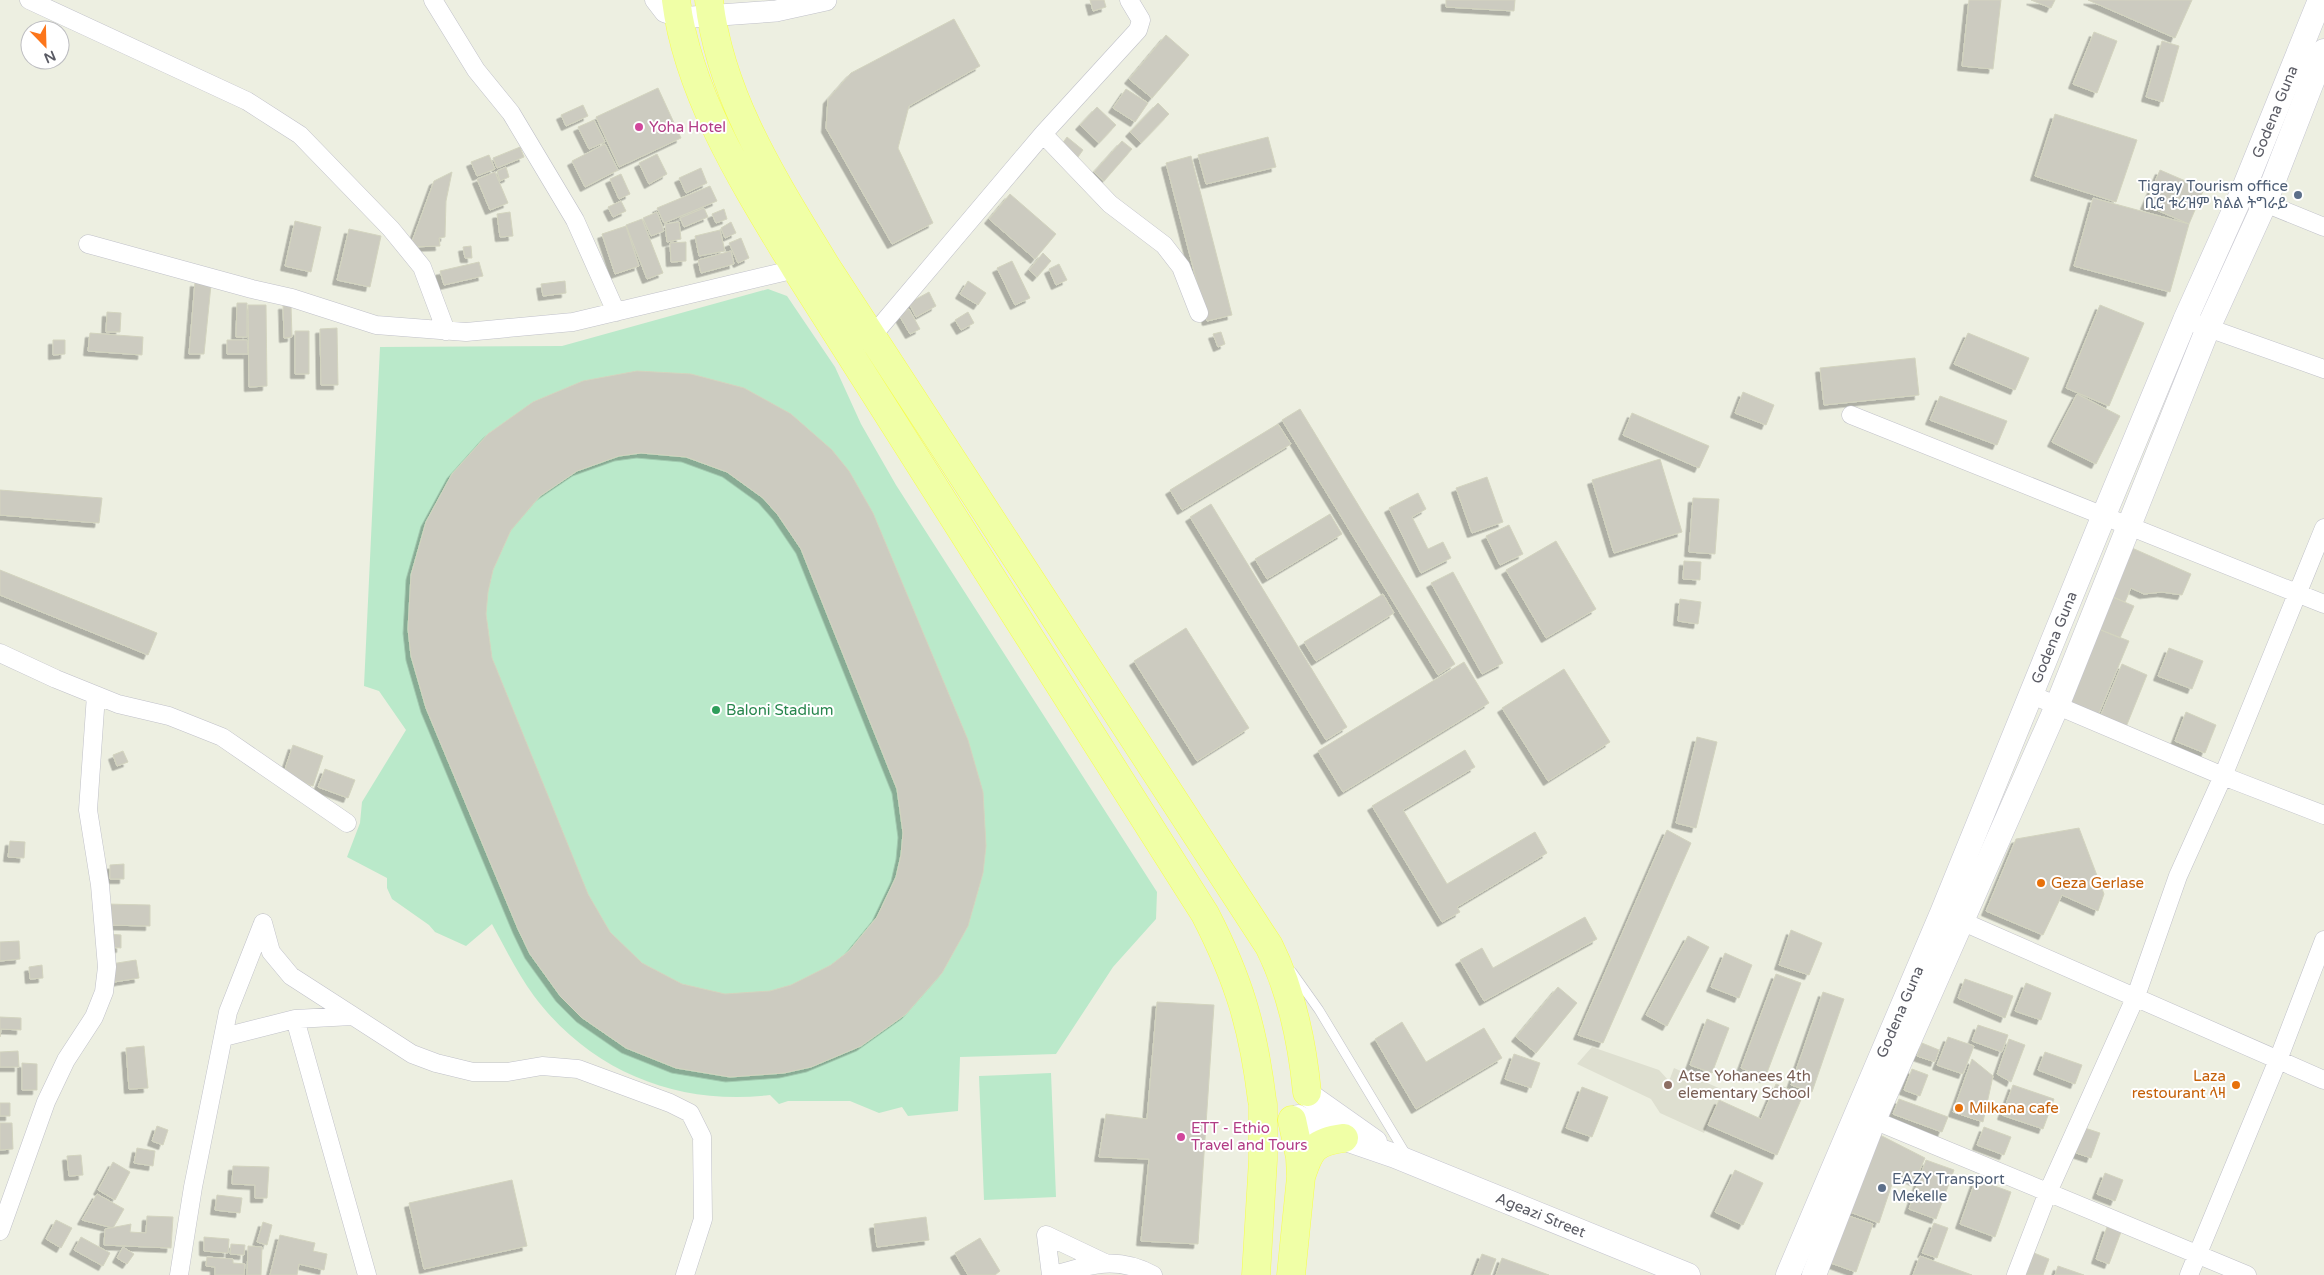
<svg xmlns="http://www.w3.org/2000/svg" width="2324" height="1275" font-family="'Varela Round','Noto Sans Ethiopic',sans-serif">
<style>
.education{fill:#dedfd0}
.green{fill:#bae9ca}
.building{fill:#cccbc0;stroke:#d3d4bf;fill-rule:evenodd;filter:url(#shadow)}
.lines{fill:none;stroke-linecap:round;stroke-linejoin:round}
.service-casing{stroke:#c0c1c9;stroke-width:10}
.minor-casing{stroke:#c0c1c9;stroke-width:19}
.tertiary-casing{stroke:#c0c1c9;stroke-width:22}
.secondary-casing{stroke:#c5c5d0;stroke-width:25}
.primary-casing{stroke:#f7ff4a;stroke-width:29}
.service{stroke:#fff;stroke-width:9}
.minor{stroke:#fff;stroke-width:18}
.tertiary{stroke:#fff;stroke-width:21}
.secondary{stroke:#fff;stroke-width:24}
.primary{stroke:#f0ffa6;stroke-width:28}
.hotel-dot{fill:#d1479c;stroke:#fff;stroke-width:2}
.service-dot{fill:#5c6f8a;stroke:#fff;stroke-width:2}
.leisure-dot{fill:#2e9e5b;stroke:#fff;stroke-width:2}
.food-dot{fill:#e8710a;stroke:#fff;stroke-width:2}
.education-dot{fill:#8d6e63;stroke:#fff;stroke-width:2}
.labels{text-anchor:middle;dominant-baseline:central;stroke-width:4;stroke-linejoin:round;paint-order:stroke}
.street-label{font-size:15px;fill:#5a5b64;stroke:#fff}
.hotel-label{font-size:15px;fill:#b23c85;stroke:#fff;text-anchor:start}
.service-label{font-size:15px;fill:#4e5e75;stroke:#fff;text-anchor:end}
.leisure-label{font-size:15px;fill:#27864d;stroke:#fff;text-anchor:start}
.food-label{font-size:15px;fill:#c56008;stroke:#fff;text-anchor:start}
.education-label{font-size:15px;fill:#785e54;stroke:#fff;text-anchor:start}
</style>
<defs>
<filter id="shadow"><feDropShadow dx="-4.5" dy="4.5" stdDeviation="0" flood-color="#0004"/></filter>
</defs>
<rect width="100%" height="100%" fill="#edefe1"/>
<!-- education -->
<path class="education" d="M 1592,1047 L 1659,1070 L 1669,1081 L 1674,1068 L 1723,1090 L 1704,1133 L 1660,1113 L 1651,1099 L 1577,1064 Z"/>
<!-- green -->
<path class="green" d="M 768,289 L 787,296 L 835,367 L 861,424 L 896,485 L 1157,892 L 1156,919 L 1113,967 L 1056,1054 L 960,1057 L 958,1111 L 908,1116 L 902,1107 L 879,1113 L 850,1101 L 788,1101 L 779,1104 L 770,1095 C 678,1106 591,1072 534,996 C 518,974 505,948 492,924 L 466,946 L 435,932 L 429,925 L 392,899 L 387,888 L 387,878 L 347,857 L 360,823 L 362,802 L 406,730 L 379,691 L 364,686 L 380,347 L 562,346 Z
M 1051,1073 L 1056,1197 L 984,1200 L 979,1076 Z"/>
<!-- building -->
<path class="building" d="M 1090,0 L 1104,0 L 1106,7 L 1093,11 Z
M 1446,0 L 1515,0 L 1514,11 L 1446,7 Z
M 1969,0 L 2001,0 L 1993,69 L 1962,66 Z
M 2031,0 L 2055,0 L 2051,8 Z
M 2088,0 L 2192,0 L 2175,38 Z
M 954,19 L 980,66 L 909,106 L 898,148 L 933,223 L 892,244 L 826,128 L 828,99 L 851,73 Z
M 2094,32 L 2117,41 L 2097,93 L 2073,84 Z
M 1166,35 L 1189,55 L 1152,98 L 1129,79 Z
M 2162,41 L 2179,46 L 2163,102 L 2146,97 Z
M 658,88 L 681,138 L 619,167 L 596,117 Z
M 1126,89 L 1148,103 L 1135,122 L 1113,108 Z
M 1158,103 L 1169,114 L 1141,143 L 1130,132 Z
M 583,105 L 588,116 L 566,126 L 561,115 Z
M 1097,107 L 1116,125 L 1099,143 L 1080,125 Z
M 2055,114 L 2137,140 L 2116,202 L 2035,176 Z
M 594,120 L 605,142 L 589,149 L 578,127 Z
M 1067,137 L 1083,150 L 1078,157 L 1062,144 Z
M 1268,137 L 1276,167 L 1206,184 L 1198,155 Z
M 1122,141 L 1132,149 L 1104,181 L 1094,172 Z
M 605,144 L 618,170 L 585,187 L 572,161 Z
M 520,147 L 524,157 L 497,168 L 493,158 Z
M 657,154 L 667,174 L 649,184 L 639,163 Z
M 489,155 L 495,169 L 477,176 L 471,162 Z
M 1191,156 L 1232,315 L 1207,321 L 1166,163 Z
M 506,167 L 509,177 L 500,181 L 497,171 Z
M 701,168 L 707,183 L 686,193 L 679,178 Z
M 2160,170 L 2204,189 L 2189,224 L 2145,205 Z
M 452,172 L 446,201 L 445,237 L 439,238 L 440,246 L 410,247 L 434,181 Z
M 495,172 L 508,203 L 490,210 L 477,179 Z
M 621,174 L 630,194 L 619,199 L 610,179 Z
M 710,186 L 717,201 L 664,223 L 657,208 Z
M 1010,194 L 1056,234 L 1035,259 L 989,219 Z
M 2093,198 L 2189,224 L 2170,292 L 2074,266 Z
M 621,201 L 626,211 L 613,217 L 608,207 Z
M 704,208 L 708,217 L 684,227 L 680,218 Z
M 724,209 L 727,219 L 716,223 L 712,214 Z
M 510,212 L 513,236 L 500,237 L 497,214 Z
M 657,212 L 664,231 L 651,236 L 643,218 Z
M 642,219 L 663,273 L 647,279 L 626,225 Z
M 295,221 L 321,227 L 311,272 L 285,266 Z
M 679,222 L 681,239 L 667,242 L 665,224 Z
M 731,222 L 736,233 L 725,238 L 721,228 Z
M 626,226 L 639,266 L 615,274 L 602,234 Z
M 349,229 L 381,236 L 370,287 L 337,280 Z
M 720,230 L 725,251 L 699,256 L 695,236 Z
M 741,238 L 749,258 L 738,263 L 729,243 Z
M 686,242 L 686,261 L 671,262 L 670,243 Z
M 471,246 L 472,258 L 465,258 L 463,247 Z
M 731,251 L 734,264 L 701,273 L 698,260 Z
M 1043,253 L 1051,261 L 1037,277 L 1029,270 Z
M 1012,261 L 1030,298 L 1015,305 L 997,268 Z
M 479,262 L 483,276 L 444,285 L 440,271 Z
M 1059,264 L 1067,280 L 1056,285 L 1049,269 Z
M 565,281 L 566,293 L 543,296 L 541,284 Z
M 968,281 L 986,293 L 978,305 L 960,294 Z
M 195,282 L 211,285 L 204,354 L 189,354 Z
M 929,292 L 936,306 L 916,317 L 909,303 Z
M 237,303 L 247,303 L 247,337 L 236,337 Z
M 248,305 L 266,305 L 267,386 L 249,387 Z
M 283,305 L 291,305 L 292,337 L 284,338 Z
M 2100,305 L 2144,323 L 2109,406 L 2066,388 Z
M 909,309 L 920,329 L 910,334 L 899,315 Z
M 107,312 L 121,313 L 120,332 L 106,332 Z
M 968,312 L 974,323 L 961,330 L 955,320 Z
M 337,328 L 338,385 L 321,385 L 320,329 Z
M 295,331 L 309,331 L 309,374 L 295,374 Z
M 1221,332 L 1225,344 L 1218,347 L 1213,334 Z
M 90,333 L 143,337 L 142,355 L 88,351 Z
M 1968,333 L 2029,358 L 2015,390 L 1954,364 Z
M 53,340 L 65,340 L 65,354 L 53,355 Z
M 227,340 L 247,340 L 248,354 L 227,354 Z
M 1915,358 L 1919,395 L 1824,405 L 1820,368 Z
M 637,371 L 691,374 L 744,388 L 791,414 L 832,450 L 849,471 L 873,513 L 968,740 L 983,792 L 986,846 L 983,873 L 968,926 L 942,973 L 906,1014 L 861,1046 L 811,1067 L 784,1073 L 730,1077 L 676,1068 L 626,1048 L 581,1017 L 561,997 L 530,954 L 518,929 L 426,708 L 411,656 L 408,629 L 411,575 L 426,522 L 452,474 L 488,434 L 533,402 L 583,381 ZM 641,453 L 686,457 L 727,472 L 763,498 L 778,515 L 801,549 L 897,789 L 903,833 L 901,855 L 896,877 L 877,917 L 849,951 L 831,965 L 791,985 L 770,991 L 725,994 L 682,984 L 642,963 L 610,932 L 588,894 L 492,658 L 486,614 L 488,592 L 493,570 L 511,530 L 540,496 L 577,471 L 619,456 Z
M 1743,392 L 1774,405 L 1766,425 L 1735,413 Z
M 2077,394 L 2120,416 L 2096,464 L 2052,442 Z
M 1940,396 L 2007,421 L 1997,445 L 1930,420 Z
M 1300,409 L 1455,664 L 1438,675 L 1282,420 Z
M 1632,413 L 1709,446 L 1699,468 L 1623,435 Z
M 1278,424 L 1291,444 L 1182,510 L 1170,490 Z
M 1660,459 L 1682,532 L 1614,553 L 1592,480 Z
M 1487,477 L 1503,522 L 1472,533 L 1456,488 Z
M 0,490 L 102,498 L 99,523 L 0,515 Z
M 1418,493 L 1426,509 L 1412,517 L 1428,549 L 1443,542 L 1451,558 L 1421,573 L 1389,508 Z
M 1693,498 L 1719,499 L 1715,554 L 1689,552 Z
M 1211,504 L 1347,727 L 1326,740 L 1190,517 Z
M 1330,514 L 1342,534 L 1267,579 L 1255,559 Z
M 1509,525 L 1523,554 L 1500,565 L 1486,536 Z
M 1556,541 L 1596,609 L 1546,638 L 1506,570 Z
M 2132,548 L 2191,574 L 2182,595 L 2162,592 L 2144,594 L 2131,588 L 2125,602 L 2111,596 Z
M 1684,561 L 1701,562 L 1700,580 L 1683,579 Z
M 0,570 L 157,633 L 148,655 L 0,595 Z
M 1453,572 L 1503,663 L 1482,674 L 1431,583 Z
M 1383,594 L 1394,613 L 1316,661 L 1304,642 Z
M 2105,594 L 2134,606 L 2120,638 L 2091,626 Z
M 1680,599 L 1701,602 L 1698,624 L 1678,621 Z
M 2091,626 L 2129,641 L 2097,718 L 2059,703 Z
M 1186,628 L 1249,728 L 1197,761 L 1134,661 Z
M 2169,648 L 2203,661 L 2192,689 L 2158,676 Z
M 1464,662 L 1489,703 L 1343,792 L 1318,751 Z
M 2122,664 L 2147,675 L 2126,727 L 2100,717 Z
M 1564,669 L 1610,742 L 1548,781 L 1502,708 Z
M 2186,712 L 2216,725 L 2205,753 L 2175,741 Z
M 1697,737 L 1717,742 L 1696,828 L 1676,823 Z
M 293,745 L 323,756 L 313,786 L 283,775 Z
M 1465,750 L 1475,767 L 1403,810 L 1447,884 L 1535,832 L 1547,853 L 1457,907 L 1460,912 L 1442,922 L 1372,806 Z
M 123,751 L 128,762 L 117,766 L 113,755 Z
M 325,769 L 355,780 L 348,798 L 318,787 Z
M 2079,828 L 2104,894 L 2098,911 L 2062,895 L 2043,935 L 1986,911 L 2016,839 Z
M 1667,830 L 1691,843 L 1603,1043 L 1578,1035 Z
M 10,841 L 25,842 L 24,858 L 8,857 Z
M 124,864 L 124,879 L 110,879 L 110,865 Z
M 106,904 L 150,905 L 150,926 L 106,925 Z
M 1585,917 L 1597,939 L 1484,1001 L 1460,960 L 1482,948 L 1493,968 Z
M 1791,930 L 1822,943 L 1809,975 L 1779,965 Z
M 109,934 L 121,935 L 121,948 L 109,947 Z
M 1688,936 L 1709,947 L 1667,1026 L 1646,1015 Z
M 19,941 L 20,959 L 0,961 L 0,942 Z
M 1725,953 L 1752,965 L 1739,998 L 1711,987 Z
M 136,960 L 139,978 L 114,982 L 111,964 Z
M 42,965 L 43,978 L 30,979 L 29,967 Z
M 1776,974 L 1801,983 L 1765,1078 L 1741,1068 Z
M 1965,979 L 2013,996 L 2005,1018 L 1958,998 Z
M 2026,983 L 2051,993 L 2041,1020 L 2015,1011 Z
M 1558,987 L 1577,1003 L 1536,1053 L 1516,1037 Z
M 1823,992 L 1844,999 L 1812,1092 L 1791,1085 Z
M 1157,1002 L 1214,1005 L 1198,1244 L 1141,1241 L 1149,1159 L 1099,1157 L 1106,1114 L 1147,1119 Z
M 0,1017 L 21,1018 L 21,1030 L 1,1029 L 0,1037 Z
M 1707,1019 L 1729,1028 L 1712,1073 L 1690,1065 Z
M 1402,1022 L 1426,1062 L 1484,1028 L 1502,1058 L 1416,1109 L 1375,1039 Z
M 1978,1025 L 2008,1035 L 2002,1052 L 1972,1041 Z
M 1948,1037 L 1974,1046 L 1963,1074 L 1937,1065 Z
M 2009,1039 L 2025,1045 L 2011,1082 L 1997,1074 Z
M 1922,1043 L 1939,1050 L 1935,1062 L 1917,1056 Z
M 144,1046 L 148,1088 L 129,1089 L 126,1048 Z
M 18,1051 L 19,1067 L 0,1067 L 0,1052 Z
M 2045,1052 L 2082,1065 L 2075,1084 L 2038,1070 Z
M 1514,1054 L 1540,1063 L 1531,1088 L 1505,1079 Z
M 1972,1059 L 1993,1076 L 1983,1122 L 1953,1112 Z
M 22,1063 L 37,1064 L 37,1090 L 22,1090 Z
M 1912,1069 L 1928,1075 L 1920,1096 L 1904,1090 Z
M 1776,1084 L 1803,1095 L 1777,1155 L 1708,1125 L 1719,1100 L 1761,1119 Z
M 2013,1085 L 2054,1099 L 2043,1129 L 2002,1115 Z
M 1582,1087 L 1608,1097 L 1592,1137 L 1566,1128 Z
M 1899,1099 L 1948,1117 L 1942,1132 L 1893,1114 Z
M 0,1103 L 10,1103 L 10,1116 L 0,1116 Z
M 0,1123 L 12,1123 L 13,1149 L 0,1150 Z
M 157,1126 L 168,1130 L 163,1145 L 152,1141 Z
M 1984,1127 L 2011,1137 L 2004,1155 L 1977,1145 Z
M 2085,1128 L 2100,1133 L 2091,1158 L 2076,1153 Z
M 1878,1134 L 1925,1158 L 1915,1181 L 1896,1172 L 1879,1223 L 1850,1212 Z
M 137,1148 L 155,1151 L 153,1166 L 134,1163 Z
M 81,1155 L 83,1175 L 69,1176 L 67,1156 Z
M 1926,1160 L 1954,1170 L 1936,1219 L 1909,1209 Z
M 113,1162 L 130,1172 L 115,1200 L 98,1190 Z
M 233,1166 L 269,1167 L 267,1198 L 255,1198 L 255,1185 L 232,1184 Z
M 1735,1170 L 1763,1183 L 1743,1225 L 1715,1212 Z
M 2105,1173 L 2123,1180 L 2115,1201 L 2097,1194 Z
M 1976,1179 L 2011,1192 L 1995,1237 L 1960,1224 Z
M 512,1180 L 527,1246 L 424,1269 L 409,1203 Z
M 97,1194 L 124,1209 L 113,1228 L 82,1220 Z
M 217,1195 L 242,1198 L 240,1213 L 215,1210 Z
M 1846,1215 L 1873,1224 L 1856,1272 L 1828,1262 Z
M 147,1216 L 173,1217 L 171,1248 L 104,1245 L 105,1229 L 131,1224 L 130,1232 L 146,1233 Z
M 926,1217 L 929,1240 L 877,1247 L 874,1224 Z
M 56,1220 L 72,1228 L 61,1248 L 46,1239 Z
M 263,1222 L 272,1225 L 267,1245 L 257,1242 Z
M 1934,1223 L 1948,1228 L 1937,1258 L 1922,1253 Z
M 2107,1227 L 2121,1232 L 2109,1264 L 2096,1259 Z
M 280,1235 L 315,1243 L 313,1251 L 327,1254 L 324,1270 L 299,1264 L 297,1275 L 270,1275 Z
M 81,1237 L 110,1253 L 103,1266 L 74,1250 Z
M 204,1237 L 229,1239 L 228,1253 L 204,1251 Z
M 980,1238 L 1000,1271 L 995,1275 L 968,1275 L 955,1253 Z
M 231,1244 L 245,1245 L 244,1255 L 230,1254 Z
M 248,1246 L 262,1247 L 261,1275 L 247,1275 Z
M 123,1247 L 134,1254 L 127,1264 L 117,1258 Z
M 2034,1253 L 2049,1259 L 2043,1275 L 2026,1275 Z
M 1482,1254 L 1496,1259 L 1490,1275 L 1474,1275 Z
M 1920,1256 L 1972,1275 L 1913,1275 Z
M 207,1257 L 233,1259 L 233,1263 L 245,1264 L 244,1275 L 215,1275 L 215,1267 L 206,1266 Z
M 1502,1258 L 1549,1275 L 1496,1275 Z
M 2058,1266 L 2084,1275 L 2055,1275 Z"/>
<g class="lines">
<!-- service casing -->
<g class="service-casing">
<path id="service" d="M 1292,972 L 1319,1010 L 1407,1156"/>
</g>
<!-- minor casing -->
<g class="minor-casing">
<path id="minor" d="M 29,0 L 247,101 L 300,135 L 391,229 L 422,267 L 446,331
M 433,0 L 476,70 L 511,113 L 575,220 L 616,312
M 654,0 L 664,13 L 678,18
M 1043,134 L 1110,204 L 1164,245 L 1181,267 L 1199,313
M 2255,199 L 2324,227
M 88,244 L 252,289 L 292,298 L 376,325 L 466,332 L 573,322 L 796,269
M 2197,324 L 2324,369
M 873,335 L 1043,134 L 1138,30 L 1141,20 L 1129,0
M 1851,415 L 2324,604
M 0,653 L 56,679 L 118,704 L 169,716 L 222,737 L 347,823
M 2032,695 L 2223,776 L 2324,815
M 1952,917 L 2324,1080
M 263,923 L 271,952 L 291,976 L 412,1054 L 436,1063 L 473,1072 L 508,1072 L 542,1066 L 578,1069 L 670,1103 L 690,1113 L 702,1137 L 703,1219 L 685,1275
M 295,1019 L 367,1275
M 224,1037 L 295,1019 L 352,1016
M 1864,1116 L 2247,1275
M 0,1231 L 46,1102 L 66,1060 L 94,1017 L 104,992 L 107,967 L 100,885 L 88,810 L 96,695
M 1046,1235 L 1105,1263
M 1046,1235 L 1051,1275
M 179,1275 L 193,1187 L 228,1012 L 263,923
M 1054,1275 C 1091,1264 1118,1256 1153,1275
M 2016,1275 L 2048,1192 L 2136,996 L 2178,876 L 2223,776 L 2324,528
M 2189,1275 L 2278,1060 L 2324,940"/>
</g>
<!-- tertiary casing -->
<g class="tertiary-casing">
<path id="tertiary" d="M 678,18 L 776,11 L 826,0"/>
</g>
<!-- secondary casing -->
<g class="secondary-casing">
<g id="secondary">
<path d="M 1307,1094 L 1375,1142"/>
<path id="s1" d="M 1298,1117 L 1328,1133 L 1395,1156 L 1688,1275"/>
<path id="s2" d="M 1788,1275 L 1942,913 L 2104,515 L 2185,320 L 2242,193 L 2320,0"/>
<path d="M 1814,1275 L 1874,1120 L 2057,706 L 2208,328 L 2265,203 L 2324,51"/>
</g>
</g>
<!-- primary casing -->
<g class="primary-casing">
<path id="primary" d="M 676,0 C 688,96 747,188 796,269 L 1205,914 C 1239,980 1253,1027 1262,1100
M 709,0 C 720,98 776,183 826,266 L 1269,946 C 1292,992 1302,1041 1307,1092
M 1301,1177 C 1310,1149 1314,1142 1344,1138
M 1256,1275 L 1263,1160 L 1263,1104
M 1291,1275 L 1301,1177 L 1300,1157 L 1292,1120"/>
</g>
<!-- service -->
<use href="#service" class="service"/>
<!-- minor -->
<use href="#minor" class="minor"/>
<!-- tertiary -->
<use href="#tertiary" class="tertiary"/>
<!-- secondary -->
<use href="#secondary" class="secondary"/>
<!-- primary -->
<use href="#primary" class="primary"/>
</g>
<!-- markers -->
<g class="hotel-dot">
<circle cx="639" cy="127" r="5"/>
<circle cx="1181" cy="1137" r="5"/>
</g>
<g class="service-dot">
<circle cx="2298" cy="195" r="5"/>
<circle cx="1882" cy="1188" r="5"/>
</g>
<circle class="leisure-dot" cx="716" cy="710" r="5"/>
<g class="food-dot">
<circle cx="2041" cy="883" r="5"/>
<circle cx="2236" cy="1085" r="5"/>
<circle cx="1959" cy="1108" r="5"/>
</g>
<circle class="education-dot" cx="1668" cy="1085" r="5"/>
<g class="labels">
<!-- street labels -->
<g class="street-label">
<text stroke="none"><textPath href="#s2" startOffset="1261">Godena Guna</textPath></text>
<text stroke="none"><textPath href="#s2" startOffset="691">Godena Guna</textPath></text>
<text stroke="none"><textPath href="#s2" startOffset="286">Godena Guna</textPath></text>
<text stroke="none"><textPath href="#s1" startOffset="262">Ageazi Street</textPath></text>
</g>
<!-- hotel labels -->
<g class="hotel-label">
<text x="649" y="127">Yoha Hotel</text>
<text x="1191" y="1128">ETT - Ethio<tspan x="1191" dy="17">Travel and Tours</tspan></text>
</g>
<!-- service labels -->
<g class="service-label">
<text x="2288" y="186">Tigray Tourism office<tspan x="2288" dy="17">ቢሮ ቱሪዝም ክልል ትግራይ</tspan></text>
<text x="1892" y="1179" text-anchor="start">EAZY Transport<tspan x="1892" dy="17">Mekelle</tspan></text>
</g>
<!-- leisure labels -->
<g class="leisure-label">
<text x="726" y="710">Baloni Stadium</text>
</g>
<!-- food labels -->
<g class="food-label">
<text x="2051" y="883">Geza Gerlase</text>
<text x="2226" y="1076" text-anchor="end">Laza<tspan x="2226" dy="17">restourant ላዛ</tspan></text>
<text x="1969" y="1108">Milkana cafe</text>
</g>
<!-- education labels -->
<g class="education-label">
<text x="1678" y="1076">Atse Yohanees 4th<tspan x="1678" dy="17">elementary School</tspan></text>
</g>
</g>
<!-- north arrow -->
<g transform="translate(45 45) rotate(157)"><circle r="24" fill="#ffffff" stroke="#bdbdc1"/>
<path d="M0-4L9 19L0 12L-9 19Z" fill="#fc751a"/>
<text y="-8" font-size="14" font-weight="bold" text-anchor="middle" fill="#5a5b64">N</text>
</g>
</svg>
